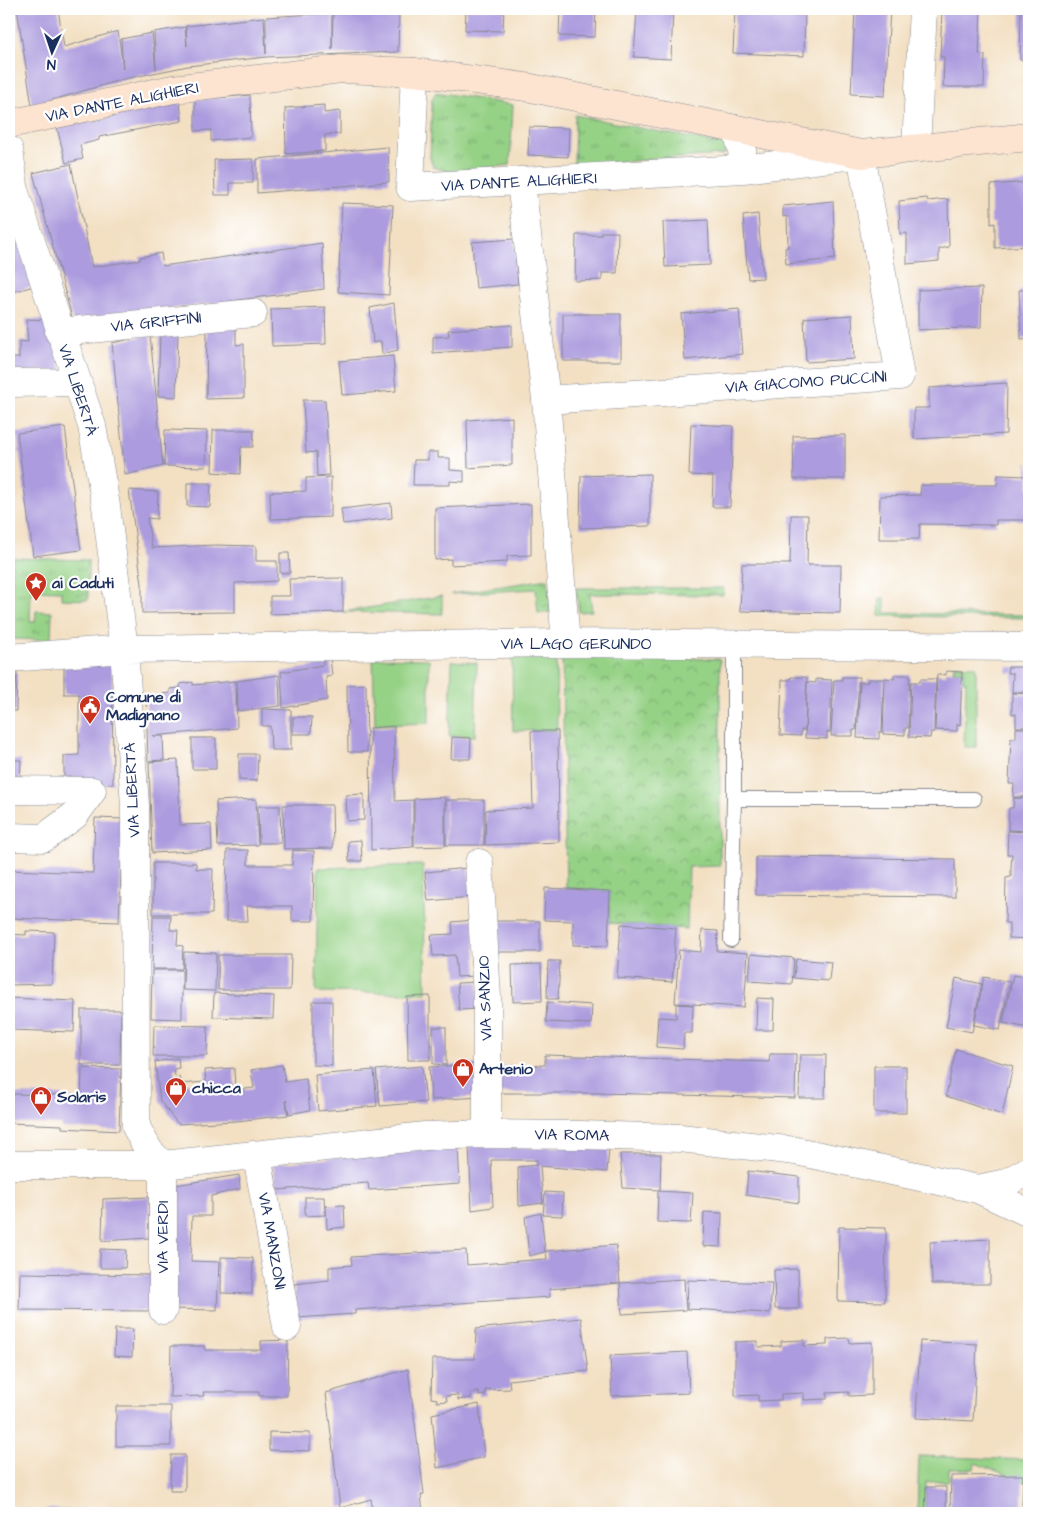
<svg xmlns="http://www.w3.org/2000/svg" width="1038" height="1522" font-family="'Architects Daughter',sans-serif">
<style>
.grass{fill:url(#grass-tufts);stroke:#588072}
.park{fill:url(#park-crowns);stroke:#588072}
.garden{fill:#96d286;stroke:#588072}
.building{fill:#ac9bde}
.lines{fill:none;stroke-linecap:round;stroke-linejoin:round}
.lane-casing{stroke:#878890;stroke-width:16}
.street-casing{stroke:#878890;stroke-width:29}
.secondary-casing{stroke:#878890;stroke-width:29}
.lane{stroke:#fff;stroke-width:14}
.street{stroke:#fff;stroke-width:28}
.secondary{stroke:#fde4d1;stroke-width:28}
.labels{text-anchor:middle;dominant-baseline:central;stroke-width:4.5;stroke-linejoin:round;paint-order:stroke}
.street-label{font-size:16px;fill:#1b2f5e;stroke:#fff}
.poi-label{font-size:16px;font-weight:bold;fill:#1b2f5e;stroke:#fff;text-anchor:start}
</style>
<defs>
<pattern id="grass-tufts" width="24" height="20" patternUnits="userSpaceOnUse" patternTransform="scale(1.25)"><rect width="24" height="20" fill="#96d286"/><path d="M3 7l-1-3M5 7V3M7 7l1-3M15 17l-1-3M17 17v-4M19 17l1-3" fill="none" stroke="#7aab71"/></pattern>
<pattern id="park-crowns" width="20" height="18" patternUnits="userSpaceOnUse" patternTransform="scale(1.25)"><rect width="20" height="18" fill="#96d286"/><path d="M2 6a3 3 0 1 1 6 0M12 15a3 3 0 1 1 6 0" fill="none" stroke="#7aab71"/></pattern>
</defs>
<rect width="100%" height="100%" fill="#fff"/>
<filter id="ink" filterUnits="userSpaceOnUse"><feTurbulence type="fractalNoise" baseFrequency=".02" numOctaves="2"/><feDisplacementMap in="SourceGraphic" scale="10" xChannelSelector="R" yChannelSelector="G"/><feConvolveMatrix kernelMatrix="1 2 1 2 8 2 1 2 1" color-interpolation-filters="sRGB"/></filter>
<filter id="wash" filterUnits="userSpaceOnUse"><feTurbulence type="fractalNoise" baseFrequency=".0096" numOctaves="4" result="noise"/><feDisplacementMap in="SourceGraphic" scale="20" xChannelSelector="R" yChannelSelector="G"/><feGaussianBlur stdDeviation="1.12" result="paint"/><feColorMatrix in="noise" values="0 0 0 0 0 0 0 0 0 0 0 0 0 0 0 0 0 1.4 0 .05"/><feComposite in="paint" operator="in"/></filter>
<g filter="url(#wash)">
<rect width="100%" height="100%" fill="#f3e0c3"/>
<!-- grass -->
<path class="grass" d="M 436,92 L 513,105 L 510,165 L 451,172 L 433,167 L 430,158 L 432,99 Z
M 575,115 L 726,145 L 724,155 L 574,165 Z
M 12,558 L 88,560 L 88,600 L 61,599 L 61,591 L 31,590 L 30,622 L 35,622 L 36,611 L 52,612 L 51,640 L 11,639 Z
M 548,579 L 551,612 L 538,613 L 536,589 L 451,594 Z
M 576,588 L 724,588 L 723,595 L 590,594 L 592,611 L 579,612 Z
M 442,596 L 442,614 L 343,612 Z
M 880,598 L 885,598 L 885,613 L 1029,615 L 1029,618 L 879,616 Z"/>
<!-- park -->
<path class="park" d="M 562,657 L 720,659 L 720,866 L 689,867 L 687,929 L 609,923 L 610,891 L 566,888 Z"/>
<!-- garden -->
<path class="garden" d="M 373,658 L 429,659 L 429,723 L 375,725 Z
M 512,658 L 556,658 L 557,730 L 513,731 Z
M 452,661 L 477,663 L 475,736 L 449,736 Z
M 954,665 L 976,666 L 976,747 L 964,747 L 966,681 L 963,681 L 963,671 L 953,671 Z
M 423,865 L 426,993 L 316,992 L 318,868 Z
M 919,1456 L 1029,1460 L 1029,1483 L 975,1463 L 974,1469 L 949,1469 L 949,1481 L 926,1482 L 925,1511 L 950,1511 L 950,1513 L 917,1513 Z"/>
<g id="blocks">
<!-- building -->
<path class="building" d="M 17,9 L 58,9 L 64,47 L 118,31 L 123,69 L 121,39 L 152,33 L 156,69 L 154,32 L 185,27 L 187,46 L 186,26 L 264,17 L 266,54 L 266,17 L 332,13 L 332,49 L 333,13 L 399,11 L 398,52 L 266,57 L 188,66 L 124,79 L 32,106 Z
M 466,9 L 504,9 L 503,31 L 465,30 Z
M 560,9 L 596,9 L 595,37 L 559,36 Z
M 637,9 L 673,9 L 671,59 L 634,57 Z
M 735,9 L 805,9 L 804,56 L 733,53 Z
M 855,9 L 890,9 L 885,96 L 851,94 Z
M 942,9 L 981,9 L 979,54 L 985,55 L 984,87 L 943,87 L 944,57 L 940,57 Z
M 1021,10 L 1029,10 L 1029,60 L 1020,60 Z
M 250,95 L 251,137 L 211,141 L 211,130 L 195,131 L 195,100 Z
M 180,102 L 182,121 L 99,137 L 99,140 L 80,145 L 83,159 L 66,163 L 57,128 Z
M 324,105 L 324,113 L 340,111 L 340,134 L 325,135 L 325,151 L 286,154 L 285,108 Z
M 529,127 L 569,128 L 568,157 L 528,155 Z
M 388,147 L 389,182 L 257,193 L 257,159 Z
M 253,159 L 253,183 L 230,183 L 230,195 L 215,195 L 214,160 Z
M 71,164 L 92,267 L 140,260 L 140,257 L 161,253 L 163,266 L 322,243 L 324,289 L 73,321 L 33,173 Z
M 1029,182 L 1029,246 L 995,248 L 995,223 L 991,224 L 991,185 Z
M 927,198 L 928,201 L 948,199 L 949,247 L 939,249 L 939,261 L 907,264 L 907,233 L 900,234 L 899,201 Z
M 833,201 L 835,259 L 786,264 L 785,248 L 788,247 L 787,216 L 783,217 L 783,206 Z
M 342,203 L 393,205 L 389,295 L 338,292 Z
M 758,214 L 763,278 L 748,279 L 743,216 Z
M 9,216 L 34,286 L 9,293 Z
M 708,220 L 710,265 L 665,267 L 663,222 Z
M 601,232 L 618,232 L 617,273 L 602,273 L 602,280 L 575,281 L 576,235 L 601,235 Z
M 514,239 L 518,284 L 476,288 L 472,242 Z
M 982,288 L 981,327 L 918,330 L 918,290 Z
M 1019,290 L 1029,290 L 1029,338 L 1021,339 Z
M 394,303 L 398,350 L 382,354 L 381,341 L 373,343 L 370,308 Z
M 325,307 L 326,344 L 272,346 L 271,309 Z
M 739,309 L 743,354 L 685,360 L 681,314 Z
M 563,314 L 621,314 L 621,361 L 563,361 Z
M 852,315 L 854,359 L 806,362 L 804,318 Z
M 26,319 L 48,320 L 62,372 L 9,374 L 9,358 L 19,358 L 19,341 L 28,342 Z
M 512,325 L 512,347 L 433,353 L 433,337 L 449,336 L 448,330 Z
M 236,328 L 236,345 L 244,344 L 244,398 L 206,399 L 207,329 Z
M 160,333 L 178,333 L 176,397 L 158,396 Z
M 150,335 L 163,466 L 125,475 L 112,343 Z
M 393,356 L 396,391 L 342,395 L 339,361 Z
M 1007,383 L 1006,434 L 914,439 L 914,408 L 929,408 L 929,388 Z
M 303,400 L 325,400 L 329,475 L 317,476 L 316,452 L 306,453 Z
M 512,417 L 512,465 L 468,468 L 467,420 Z
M 691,424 L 733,426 L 730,507 L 712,507 L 713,476 L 689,475 Z
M 65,427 L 81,550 L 33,556 L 17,433 Z
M 165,430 L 207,431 L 206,467 L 164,466 Z
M 213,430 L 254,430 L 253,447 L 241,447 L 240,474 L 212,472 Z
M 845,435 L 845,479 L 794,479 L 793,436 Z
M 428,452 L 438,452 L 438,458 L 450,458 L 450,470 L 464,471 L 464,482 L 450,481 L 450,485 L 413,485 L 414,460 L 428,460 Z
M 1027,463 L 1029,463 L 1029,507 L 1025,507 L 1025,520 L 996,520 L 996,525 L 920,524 L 919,539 L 879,539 L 880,496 L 920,495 L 921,485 L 997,485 L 998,475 L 1027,476 Z
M 650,474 L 650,526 L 580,528 L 581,476 Z
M 331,477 L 331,517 L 271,519 L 270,492 L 306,491 L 306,478 Z
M 187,483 L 211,483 L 210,507 L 187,506 Z
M 129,490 L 158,492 L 157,519 L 147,518 L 152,548 L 215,545 L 256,546 L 256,561 L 277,561 L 277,581 L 235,583 L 235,612 L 142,613 L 142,584 Z
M 391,503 L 392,518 L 343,524 L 341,509 Z
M 531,504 L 531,555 L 507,556 L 507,562 L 451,565 L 451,559 L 435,560 L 435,508 Z
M 791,515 L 808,515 L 807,565 L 841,565 L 840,613 L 740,611 L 742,564 L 790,564 Z
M 280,553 L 289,553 L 290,573 L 280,573 Z
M 343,578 L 343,612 L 270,614 L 270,596 L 290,596 L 289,579 Z
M 330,658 L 332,676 L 326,677 L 327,700 L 283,708 L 281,672 L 323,665 L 323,659 Z
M 112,662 L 113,784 L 64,786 L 64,756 L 79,755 L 79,694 L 64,694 L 64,664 Z
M 1008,667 L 1029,667 L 1029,692 L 1012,692 L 1013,673 L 1007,673 Z
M 946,671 L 962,672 L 960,725 L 957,724 L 957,731 L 935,730 L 937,674 L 946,675 Z
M 9,672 L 17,672 L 16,711 L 9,711 Z
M 279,675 L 280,706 L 238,711 L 237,681 Z
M 894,675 L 910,675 L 908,728 L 905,728 L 905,735 L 883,734 L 885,678 L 894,679 Z
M 791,677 L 807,677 L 805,730 L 801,730 L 801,736 L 780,735 L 782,680 L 790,680 Z
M 842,677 L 859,677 L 856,730 L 853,730 L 853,736 L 831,736 L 834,680 L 842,680 Z
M 816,679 L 832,680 L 830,732 L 827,732 L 827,739 L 805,738 L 807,682 L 816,683 Z
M 868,679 L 884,679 L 882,732 L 879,732 L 879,739 L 857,738 L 860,682 L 868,682 Z
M 920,679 L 936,679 L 934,732 L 931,732 L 930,738 L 909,737 L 911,682 L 920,682 Z
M 236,681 L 237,728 L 153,736 L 163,736 L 164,760 L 148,761 L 146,696 L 170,693 L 170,689 L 180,688 L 180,684 L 193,682 L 193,685 Z
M 366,684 L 367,752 L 348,752 L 347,685 Z
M 1012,693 L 1029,694 L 1029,727 L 1016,727 L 1016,714 L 1012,714 Z
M 262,709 L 291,710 L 291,750 L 271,750 L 270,726 L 262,726 Z
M 293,717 L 312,717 L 311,734 L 293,734 Z
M 394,726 L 395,801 L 413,800 L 413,847 L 371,850 L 370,728 Z
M 1016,728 L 1029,728 L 1029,797 L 1013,797 L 1014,784 L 1009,784 L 1011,738 L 1016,738 Z
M 531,731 L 558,731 L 559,842 L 485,845 L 486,810 L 533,808 Z
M 452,737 L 471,738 L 470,759 L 451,759 Z
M 192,738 L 216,738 L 216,769 L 192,769 Z
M 239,754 L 258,754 L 257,781 L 239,780 Z
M 9,760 L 21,760 L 20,782 L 9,782 Z
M 178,760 L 180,825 L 211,824 L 212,850 L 152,853 L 149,762 Z
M 364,794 L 364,820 L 347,821 L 346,795 Z
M 445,797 L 445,846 L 414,847 L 414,799 Z
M 1014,798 L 1029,799 L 1029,831 L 1008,830 L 1009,808 L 1013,808 Z
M 256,799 L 258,845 L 218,846 L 216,801 Z
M 446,800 L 484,800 L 484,845 L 446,845 Z
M 283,805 L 332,805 L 333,848 L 284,849 Z
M 258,806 L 280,806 L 281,843 L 259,843 Z
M 95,818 L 123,819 L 119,922 L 9,918 L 9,870 L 93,873 Z
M 1008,831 L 1029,832 L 1029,939 L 1009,938 L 1009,923 L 1005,923 L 1006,878 L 1011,877 L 1011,867 L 1012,854 L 1007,854 Z
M 361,840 L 362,861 L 349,861 L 348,841 Z
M 227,850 L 248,850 L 248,865 L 292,865 L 293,850 L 314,851 L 313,921 L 292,921 L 292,906 L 247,906 L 248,921 L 226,921 Z
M 756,857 L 955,859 L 955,897 L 756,895 Z
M 153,863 L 196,863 L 196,869 L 213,869 L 212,914 L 153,914 Z
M 468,868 L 472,897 L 428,901 L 425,872 Z
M 545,888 L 610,891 L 608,946 L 573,945 L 573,921 L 544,920 Z
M 153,916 L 171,916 L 170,930 L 178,930 L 177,945 L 183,946 L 182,969 L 152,969 Z
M 473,920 L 477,976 L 457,977 L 455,955 L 433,956 L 431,935 L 453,934 L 452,922 Z
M 492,921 L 540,921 L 540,952 L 492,952 Z
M 621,924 L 676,928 L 672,982 L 617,978 Z
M 702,930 L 718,931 L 717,951 L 748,953 L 744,1007 L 675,1003 L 679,950 L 701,952 Z
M 26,931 L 54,932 L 52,984 L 9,985 L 9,934 L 26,935 Z
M 184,952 L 216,953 L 215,991 L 183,990 Z
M 751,954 L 794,958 L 792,984 L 749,981 Z
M 218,955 L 291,955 L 290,990 L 218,990 Z
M 796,959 L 831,962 L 829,981 L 794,978 Z
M 548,961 L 560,961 L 558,999 L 547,999 Z
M 541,964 L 542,1001 L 513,1002 L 512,965 Z
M 152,970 L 182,970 L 182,1019 L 151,1018 Z
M 1013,975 L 1029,978 L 1029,1028 L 1003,1023 Z
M 984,977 L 1010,982 L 1000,1030 L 974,1025 Z
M 956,978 L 982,984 L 972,1032 L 946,1027 Z
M 478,982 L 479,1009 L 459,1010 L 457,983 Z
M 214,993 L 274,996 L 273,1019 L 213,1017 Z
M 430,996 L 430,1060 L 408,1060 L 407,997 Z
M 9,998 L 75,1001 L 74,1032 L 9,1030 Z
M 757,998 L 774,999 L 773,1030 L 756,1030 Z
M 313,1001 L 332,1001 L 332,1066 L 313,1065 Z
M 547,1002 L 592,1005 L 591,1024 L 546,1022 Z
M 676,1004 L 693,1005 L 692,1033 L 684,1033 L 683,1049 L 656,1047 L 658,1017 L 676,1018 Z
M 81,1010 L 121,1010 L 120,1065 L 81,1065 Z
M 154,1025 L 208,1026 L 207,1056 L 153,1056 Z
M 433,1027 L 446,1027 L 446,1065 L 433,1064 Z
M 956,1049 L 1013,1066 L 1002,1115 L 946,1096 Z
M 770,1054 L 796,1054 L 795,1098 L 599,1093 L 497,1093 L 496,1067 L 545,1065 L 545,1055 L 769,1062 Z
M 800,1055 L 826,1055 L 825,1098 L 799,1098 Z
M 178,1058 L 179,1068 L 174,1069 L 175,1077 L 179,1076 L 180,1084 L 206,1082 L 205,1070 L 234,1068 L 235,1090 L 254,1088 L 251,1070 L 282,1065 L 285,1082 L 306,1079 L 310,1110 L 289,1114 L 286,1100 L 288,1115 L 237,1121 L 178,1124 L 160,1101 L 155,1062 Z
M 478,1064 L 481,1097 L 431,1100 L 429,1067 Z
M 422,1066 L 426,1102 L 380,1106 L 376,1070 Z
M 874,1066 L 906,1066 L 906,1113 L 874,1113 Z
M 82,1068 L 121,1069 L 119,1131 L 62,1128 L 62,1125 L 9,1123 L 9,1094 L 63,1095 L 63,1098 L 81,1099 Z
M 374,1070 L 377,1106 L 318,1111 L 315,1075 Z
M 469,1145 L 609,1148 L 607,1172 L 540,1166 L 543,1203 L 519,1206 L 518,1167 L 537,1165 L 537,1160 L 491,1160 L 493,1207 L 472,1210 Z
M 458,1146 L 460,1184 L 369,1190 L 368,1183 L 277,1190 L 273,1164 Z
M 620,1154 L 661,1154 L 660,1190 L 623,1188 Z
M 748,1171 L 799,1177 L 799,1203 L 746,1195 Z
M 239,1175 L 240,1189 L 211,1196 L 211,1216 L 192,1216 L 191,1261 L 219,1262 L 217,1310 L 170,1309 L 175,1185 Z
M 658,1191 L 693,1193 L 691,1223 L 657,1222 Z
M 545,1192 L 563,1193 L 562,1216 L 543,1215 Z
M 149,1197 L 149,1238 L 102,1241 L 103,1199 Z
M 305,1197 L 324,1197 L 325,1215 L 305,1216 Z
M 344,1205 L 345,1227 L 327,1229 L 326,1206 Z
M 704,1212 L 722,1213 L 721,1247 L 703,1246 Z
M 541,1213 L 545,1252 L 529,1256 L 525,1217 Z
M 839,1227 L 886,1228 L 885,1302 L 838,1301 Z
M 990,1239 L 990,1284 L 932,1284 L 930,1242 Z
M 616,1245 L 620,1283 L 549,1289 L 550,1297 L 355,1310 L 355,1314 L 296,1318 L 294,1284 L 329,1280 L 329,1267 L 352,1265 L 351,1257 L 466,1250 L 467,1265 L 547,1259 L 546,1251 Z
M 100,1249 L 126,1250 L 125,1268 L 100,1268 Z
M 221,1257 L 253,1258 L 252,1294 L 221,1293 Z
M 798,1269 L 799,1309 L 775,1309 L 774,1270 Z
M 20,1273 L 151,1275 L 151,1311 L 19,1310 Z
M 684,1279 L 686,1310 L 622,1314 L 620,1283 Z
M 688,1280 L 772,1283 L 770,1313 L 687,1309 Z
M 581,1318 L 588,1371 L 509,1380 L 510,1389 L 485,1390 L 486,1395 L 479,1396 L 479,1392 L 471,1393 L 471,1398 L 458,1400 L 458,1395 L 446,1396 L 447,1401 L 437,1402 L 437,1399 L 431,1398 L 432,1359 L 475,1359 L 476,1329 Z
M 115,1329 L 133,1329 L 132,1357 L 114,1356 Z
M 849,1338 L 850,1343 L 872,1342 L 872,1395 L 849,1396 L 849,1392 L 827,1393 L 827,1399 L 804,1400 L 804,1393 L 781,1394 L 781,1400 L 758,1401 L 758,1395 L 735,1396 L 735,1342 L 758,1341 L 758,1347 L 781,1346 L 781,1341 L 804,1340 L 804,1346 L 827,1345 L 827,1339 Z
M 288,1340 L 287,1396 L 259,1396 L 259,1392 L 203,1392 L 204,1396 L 170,1397 L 171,1346 L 204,1346 L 205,1350 L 261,1350 L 261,1341 Z
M 920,1341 L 977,1344 L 973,1421 L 916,1418 Z
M 687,1352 L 689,1393 L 612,1396 L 610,1356 Z
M 408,1369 L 424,1494 L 421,1495 L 423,1513 L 373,1513 L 371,1499 L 340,1508 L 326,1393 Z
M 479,1404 L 484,1457 L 437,1468 L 432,1414 Z
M 116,1406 L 171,1406 L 171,1446 L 116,1446 Z
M 269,1432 L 310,1433 L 310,1451 L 269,1450 Z
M 171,1455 L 185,1455 L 185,1491 L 170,1491 Z
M 1023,1475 L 1022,1505 L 1029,1505 L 1029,1513 L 950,1513 L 951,1476 Z
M 926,1487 L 946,1487 L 946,1511 L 925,1512 Z
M 46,1509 L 96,1511 L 96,1513 L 46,1513 Z"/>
</g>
</g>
<g filter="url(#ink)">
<use href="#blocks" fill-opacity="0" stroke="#878890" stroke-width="1"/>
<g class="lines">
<!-- lane casing -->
<g class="lane-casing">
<path id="lane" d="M 734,644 L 734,799 L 974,799
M 731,940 L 734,799"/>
</g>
<!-- street casing -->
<g class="street-casing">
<path id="street" d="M 415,72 L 410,187 L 743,169 L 861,154 L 900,376 L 546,400
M 736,129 L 742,149 L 743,169
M 916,148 L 923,9
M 9,150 L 15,193 L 92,426 L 106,506 L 124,649 L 135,805 L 136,1127 L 149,1151 L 163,1165
M 521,182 L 546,400 L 566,643
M 59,332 L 253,313
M 9,383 L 77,382
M 9,658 L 124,649 L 566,643 L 1029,647
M 9,790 L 92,791 L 75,815 L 44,838 L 9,837
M 479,863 L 487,997 L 487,1134
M 257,1155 L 287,1327
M 9,1165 L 163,1165 L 425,1136 L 487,1134 L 581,1135 L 680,1138 L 796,1151 L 978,1189 L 1006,1183 L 1029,1170
M 978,1189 L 1027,1212
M 163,1310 L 163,1165"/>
</g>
<!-- secondary casing -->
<g class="secondary-casing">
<path id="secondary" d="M 9,124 L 173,89 L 341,69 L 415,72 L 526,87 L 861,154 L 1029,137"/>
</g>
<!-- lane -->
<use href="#lane" class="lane"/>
<!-- street -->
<use href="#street" class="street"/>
<!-- secondary -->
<use href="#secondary" class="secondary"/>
</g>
</g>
<!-- icons -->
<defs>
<g id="sight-pin" transform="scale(1.125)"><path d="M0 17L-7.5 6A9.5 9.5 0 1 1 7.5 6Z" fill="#c8321e" stroke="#fff"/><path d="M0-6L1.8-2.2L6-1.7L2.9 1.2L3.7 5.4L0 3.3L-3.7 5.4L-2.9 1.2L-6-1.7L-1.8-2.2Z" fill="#fff"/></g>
<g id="civic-pin" transform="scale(1.125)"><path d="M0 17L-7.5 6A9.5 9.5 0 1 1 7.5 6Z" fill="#c8321e" stroke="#fff"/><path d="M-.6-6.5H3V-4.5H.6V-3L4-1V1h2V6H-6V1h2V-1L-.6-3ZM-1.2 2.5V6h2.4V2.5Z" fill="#fff"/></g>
<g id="shop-pin" transform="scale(1.125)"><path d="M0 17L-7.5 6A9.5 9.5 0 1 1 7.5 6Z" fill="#c8321e" stroke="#fff"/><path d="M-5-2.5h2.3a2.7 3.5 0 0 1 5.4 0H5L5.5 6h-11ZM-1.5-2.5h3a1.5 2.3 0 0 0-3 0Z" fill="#fff"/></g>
</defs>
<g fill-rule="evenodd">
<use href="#sight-pin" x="36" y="583"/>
<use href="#civic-pin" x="90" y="706"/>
<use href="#shop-pin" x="463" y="1069"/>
<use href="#shop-pin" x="176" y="1088"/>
<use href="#shop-pin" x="41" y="1097"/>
</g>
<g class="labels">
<!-- street labels -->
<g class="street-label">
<text transform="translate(122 102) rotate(-11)">VIA DANTE ALIGHIERI</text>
<text transform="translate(519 182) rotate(-3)">VIA DANTE ALIGHIERI</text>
<text transform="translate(156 322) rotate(-6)">VIA GRIFFINI</text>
<text transform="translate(806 382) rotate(-4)">VIA GIACOMO PUCCINI</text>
<text transform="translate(78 390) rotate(72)">VIA LIBERTÀ</text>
<text x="576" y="644">VIA LAGO GERUNDO</text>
<text transform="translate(132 790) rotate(-93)">VIA LIBERTÀ</text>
<text transform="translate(485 998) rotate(-92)">VIA SANZIO</text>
<text transform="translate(572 1135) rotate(1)">VIA ROMA</text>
<text transform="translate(163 1237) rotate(-90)">VIA VERDI</text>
<text transform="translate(272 1241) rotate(80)">VIA MANZONI</text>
</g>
<!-- poi labels -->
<g class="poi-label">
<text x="52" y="583">ai Caduti</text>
<text x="106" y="697">Comune di<tspan x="106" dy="18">Madignano</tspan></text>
<text x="479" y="1069">Artenio</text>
<text x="192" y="1088">chicca</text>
<text x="57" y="1097">Solaris</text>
</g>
</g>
<!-- margin -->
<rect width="1038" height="1522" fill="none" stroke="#fff" stroke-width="30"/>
<!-- north arrow -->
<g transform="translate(52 52) rotate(183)" stroke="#ffffff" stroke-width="4" paint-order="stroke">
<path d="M0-4L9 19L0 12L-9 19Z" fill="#1b2f5e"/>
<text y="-8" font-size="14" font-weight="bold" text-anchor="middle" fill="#1b2f5e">N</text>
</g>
</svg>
